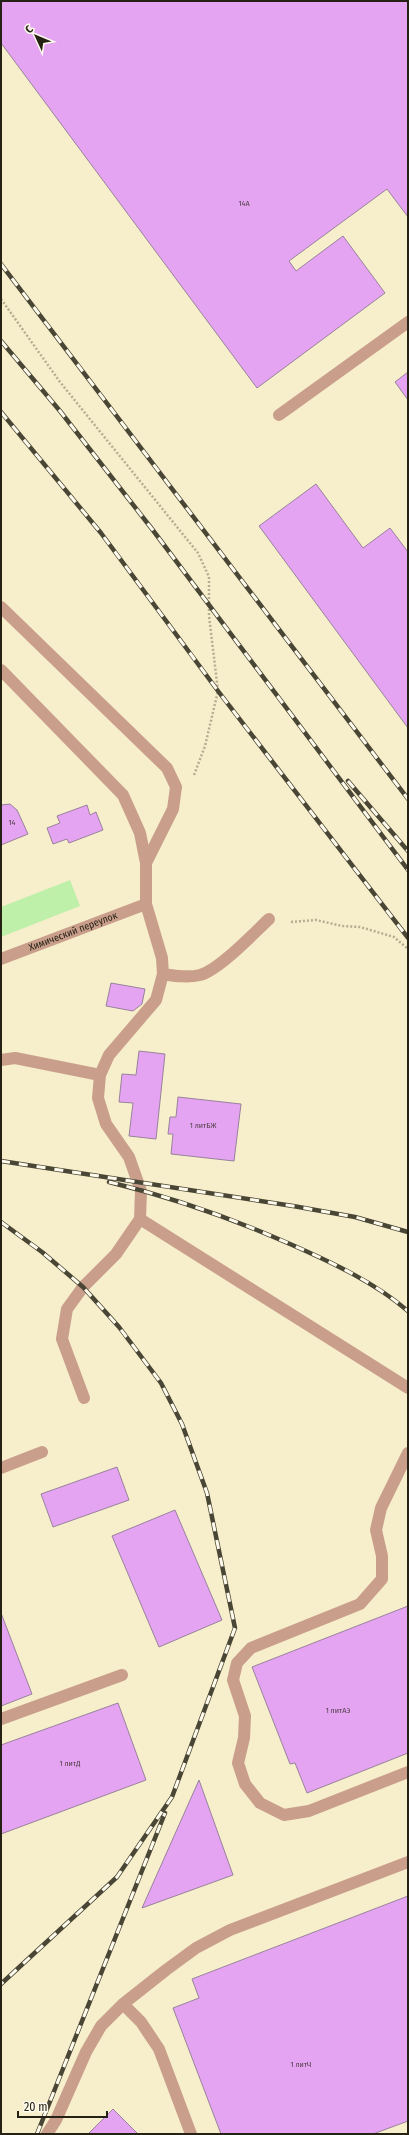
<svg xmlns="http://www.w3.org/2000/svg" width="409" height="2135" font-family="'Fira Sans Condensed',sans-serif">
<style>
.green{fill:#bef0a9}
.building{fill:#e4a4f1;stroke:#98829c}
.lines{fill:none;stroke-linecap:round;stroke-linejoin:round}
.path{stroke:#b4ad91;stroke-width:2.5;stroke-dasharray:2 2;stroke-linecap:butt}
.service{stroke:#c99f8c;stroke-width:12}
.minor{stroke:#c99f8c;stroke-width:12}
.rail-casing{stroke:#4a4635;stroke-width:4.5}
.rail{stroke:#fefbed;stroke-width:3;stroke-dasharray:9;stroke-linecap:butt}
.labels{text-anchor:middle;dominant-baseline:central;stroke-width:4;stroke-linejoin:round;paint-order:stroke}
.number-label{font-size:8px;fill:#55424c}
.street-label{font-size:10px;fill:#252215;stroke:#fefbed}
</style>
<rect width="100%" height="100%" fill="#f7eecb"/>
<!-- green -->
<path class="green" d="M 70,880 L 80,906 L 1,937 L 1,907 Z"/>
<!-- building -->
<path class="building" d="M 1,1 L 408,1 L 408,217 L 387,189 L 289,261 L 296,271 L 343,236 L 385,293 L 257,388 L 1,43 Z
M 408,372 L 408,400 L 395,382 Z
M 316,484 L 363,548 L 390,528 L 408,552 L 408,728 L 259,526 Z
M 10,804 L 17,810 L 28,834 L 1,845 L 1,805 Z
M 87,805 L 90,815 L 96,812 L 103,830 L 69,843 L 67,839 L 53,844 L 47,828 L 60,823 L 57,816 Z
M 111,983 L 145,989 L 142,1004 L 133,1011 L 106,1006 Z
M 139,1051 L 165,1054 L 156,1139 L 129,1136 L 133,1103 L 119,1102 L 122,1074 L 136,1075 Z
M 178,1097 L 241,1104 L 234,1161 L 171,1154 L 173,1134 L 168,1134 L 170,1117 L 176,1117 Z
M 117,1467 L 129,1500 L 53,1527 L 41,1494 Z
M 175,1510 L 222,1620 L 159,1647 L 112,1536 Z
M 408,1606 L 408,1753 L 307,1793 L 295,1763 L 290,1764 L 252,1667 Z
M 1,1613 L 32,1694 L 1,1706 Z
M 118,1703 L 146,1780 L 1,1834 L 1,1745 Z
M 199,1780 L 233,1875 L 142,1908 Z
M 408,1896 L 408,2121 L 373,2134 L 221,2134 L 173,2008 L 199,1998 L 192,1979 Z
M 113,2109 L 138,2134 L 88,2134 Z"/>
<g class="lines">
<!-- path -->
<path class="path" d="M 1,299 L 60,382 L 198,553 L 209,577 L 209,616 L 218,691 L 205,746 L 194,775
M 291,922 L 316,920 L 342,926 L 360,927 L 394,937 L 408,949"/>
<!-- service -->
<path class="service" d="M 279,415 L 408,322
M 1,607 L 167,768 L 176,787 L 173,809 L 146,863
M 1,670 L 123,795 L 140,833 L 146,863 L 146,904 L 162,958 L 163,974 L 156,1000 L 109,1055 L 100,1075 L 98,1098 L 106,1124 L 129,1157 L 141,1191 L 140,1219 L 116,1254 L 83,1287 L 67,1309 L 62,1339 L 84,1398
M 163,974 C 175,976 188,978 200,975 C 219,970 254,933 269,919
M 1,1060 L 15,1058 L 100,1075
M 140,1219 L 408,1388
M 408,1453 L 381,1508 L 376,1530 L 382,1556 L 382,1579 L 360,1604 L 251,1648 L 237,1663 L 233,1680 L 245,1716 L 244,1738 L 238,1763 L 245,1784 L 260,1803 L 284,1815 L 309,1811 L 408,1772
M 1,1468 L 42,1452
M 1,1719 L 122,1675
M 123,2004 L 141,2022 L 159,2049 L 191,2134
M 47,2134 L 56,2120 L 86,2052 L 101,2026 L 123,2004 L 166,1970 L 196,1948 L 230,1930 L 408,1862"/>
<!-- minor -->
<path class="minor" id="s1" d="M 1,959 L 146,904"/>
<!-- rail casing -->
<g class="rail-casing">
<path id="rail" d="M 1,264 L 408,799
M 1,341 L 60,411 L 152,529 L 408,870
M 1,412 L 101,533 L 218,691 L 408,938
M 348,781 L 408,851
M 1,1161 L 293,1206 L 355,1217 L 408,1232
M 109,1182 C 171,1197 231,1218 290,1244 C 331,1262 374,1282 408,1311
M 1,1222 L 42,1252 L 83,1287 L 119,1327 L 161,1383 L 182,1424 L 207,1493 L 235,1628 L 172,1797 L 117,1877 L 1,1984
M 37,2134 L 165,1813"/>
</g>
<!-- rail -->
<use href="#rail" class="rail"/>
</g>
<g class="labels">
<!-- number labels -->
<g class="number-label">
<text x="244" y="203">14А</text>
<text x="12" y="822">14</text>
<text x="203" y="1125">1 литБЖ</text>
<text x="338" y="1710">1 литАЭ</text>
<text x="70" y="1763">1 литД</text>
<text x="301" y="2064">1 литЧ</text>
</g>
<!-- street labels -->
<g class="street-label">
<text stroke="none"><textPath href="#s1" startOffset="77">Химический переулок</textPath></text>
</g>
</g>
<!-- border -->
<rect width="409" height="2135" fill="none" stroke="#252215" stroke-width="4"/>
<!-- north arrow -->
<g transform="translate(36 36) rotate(314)" stroke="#fefbed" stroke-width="3" paint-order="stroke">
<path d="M0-3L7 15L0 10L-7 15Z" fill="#252215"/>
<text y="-6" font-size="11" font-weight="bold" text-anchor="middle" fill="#252215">С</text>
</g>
<!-- scale -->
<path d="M18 2111v6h89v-6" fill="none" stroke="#252215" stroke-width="2"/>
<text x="24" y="2111" font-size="12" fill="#252215" stroke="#fefbed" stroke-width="3" paint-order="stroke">20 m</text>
</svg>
